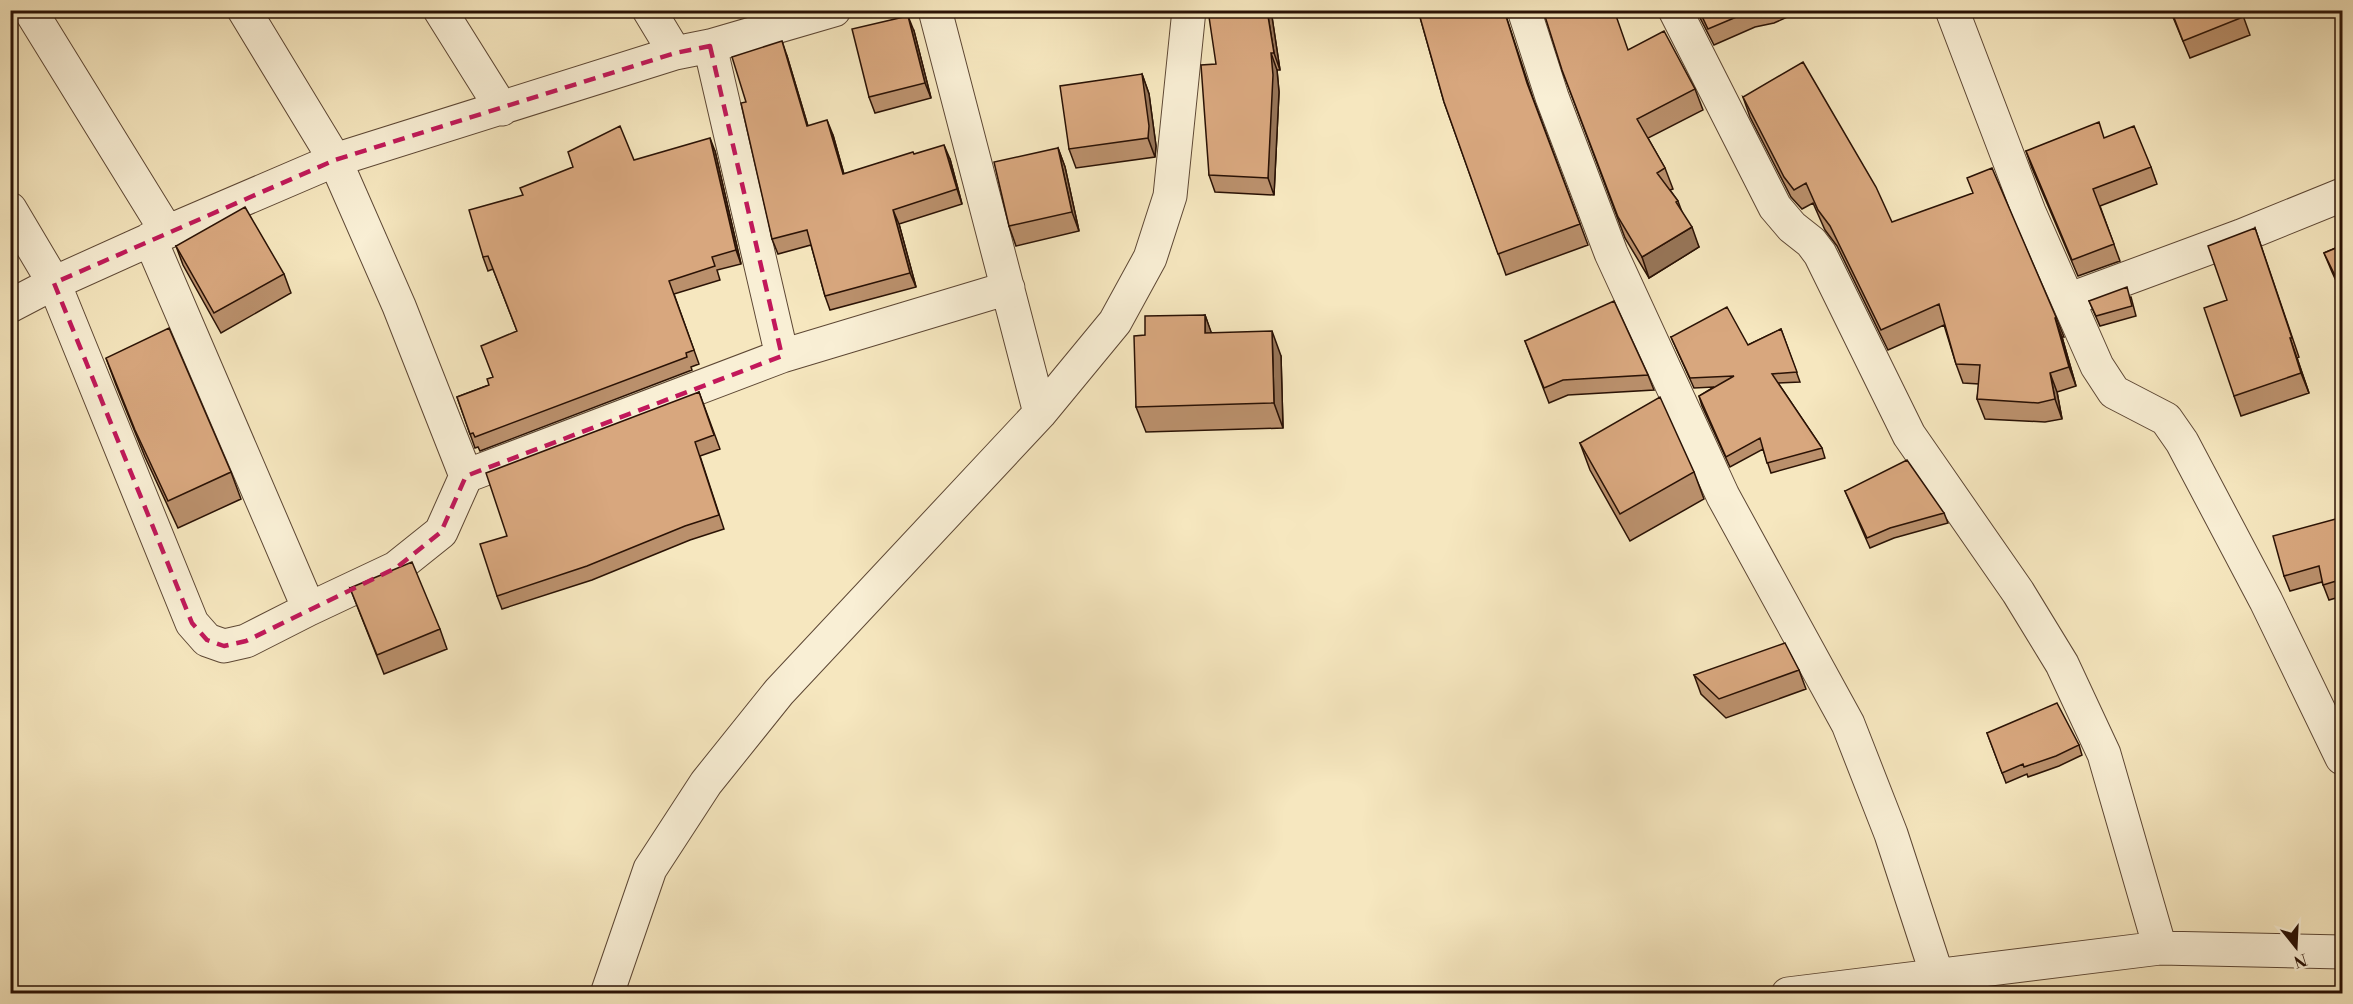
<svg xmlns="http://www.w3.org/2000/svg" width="2353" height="1004" font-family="'Libre Bodoni',serif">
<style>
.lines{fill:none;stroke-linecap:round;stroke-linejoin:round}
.minor-casing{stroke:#5d4734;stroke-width:35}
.minor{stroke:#f9efd5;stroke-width:33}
.wall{fill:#ba906c;stroke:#2a1205;stroke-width:1.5}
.shaded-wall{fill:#977558;stroke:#2a1205;stroke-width:1.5}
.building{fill:#d8a77e;stroke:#2a1205;stroke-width:1.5}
.marked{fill:none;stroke:#c2185b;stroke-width:4.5;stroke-dasharray:12 8;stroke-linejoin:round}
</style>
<rect width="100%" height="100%" fill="#f6e7bf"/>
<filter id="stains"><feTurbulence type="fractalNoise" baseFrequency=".00333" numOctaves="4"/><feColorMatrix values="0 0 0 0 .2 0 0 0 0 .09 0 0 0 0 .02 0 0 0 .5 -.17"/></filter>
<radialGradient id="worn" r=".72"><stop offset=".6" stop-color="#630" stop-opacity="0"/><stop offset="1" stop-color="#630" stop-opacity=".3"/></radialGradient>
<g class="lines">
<!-- minor casing -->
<g class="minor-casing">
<path id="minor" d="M 30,10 L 167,232
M 440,10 L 502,109
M 649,10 L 675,53
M 935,10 L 1040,413
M 1524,10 L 1552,97 L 1611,253 L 1723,496 L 1848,724 L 1891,834 L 1937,975
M 1675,10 L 1775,207 L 1792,227 L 1811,242 L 1820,254 L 1909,435 L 2018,592 L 2062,664 L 2104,754 L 2160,948
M 1952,10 L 2029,212 L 2097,366 L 2114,392 L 2166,419 L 2182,442 L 2266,601 L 2342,758
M 710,46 L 782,356
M 10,209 L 54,283 L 192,623 L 207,640 L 224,646 L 246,641 L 309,609 L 396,568 L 441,532 L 466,476 L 399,306 L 335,160 L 244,10
M 150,239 L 309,609
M 2068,300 L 2241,236 L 2342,195
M 10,306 L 54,283 L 167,232 L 335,160 L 675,53 L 710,46 L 834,10
M 466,476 L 782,356 L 1008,288
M 607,994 L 650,869 L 706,783 L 779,692 L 1040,413 L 1115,322 L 1150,258 L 1170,196 L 1189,10
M 1788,994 L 2160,948 L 2342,952"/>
</g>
<!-- minor -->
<use href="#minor" class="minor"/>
</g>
<!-- wall -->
<path class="wall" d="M 1418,10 L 1506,10 L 1506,16 L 1533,98 L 1588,245 L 1506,275 L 1444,102 Z
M 1696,10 L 1803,10 L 1774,23 L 1755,27 L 1714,45 Z
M 1814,10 L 1829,10 L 1815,14 Z
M 2170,10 L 2241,10 L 2250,35 L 2190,58 Z
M 1272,17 L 1280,70 L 1277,70 L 1279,92 L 1274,195 L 1215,192 L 1209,175 L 1216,64 Z
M 914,31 L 931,98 L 875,113 L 869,97 Z
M 1628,50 L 1695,89 L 1703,110 L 1648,138 L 1665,168 L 1673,189 L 1670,190 L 1678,201 L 1682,212 L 1699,247 L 1649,278 L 1625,238 L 1562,70 Z
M 787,56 L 808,126 L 833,135 L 844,174 L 914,154 L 950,159 L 962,204 L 899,224 L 916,287 L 830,310 L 825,296 L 811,245 L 778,254 L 772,239 L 746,102 Z
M 1142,74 L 1149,94 L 1156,146 L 1155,157 L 1076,168 L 1069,149 Z
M 1743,97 L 1892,222 L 2056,317 L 2064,337 L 2062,337 L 2076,386 L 2057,392 L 2062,419 L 2045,422 L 1985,419 L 1977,399 L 1979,384 L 1963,383 L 1956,364 L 1944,325 L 1888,350 L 1837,246 L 1825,230 L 1813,203 L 1802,209 L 1791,197 L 1750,117 Z
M 2104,138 L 2151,167 L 2157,184 L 2100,206 L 2120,261 L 2078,276 L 2032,168 L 2026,151 Z
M 1058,148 L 1065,167 L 1079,231 L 1016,246 L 1009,226 Z
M 715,151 L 741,264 L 717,270 L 720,280 L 674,294 L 699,364 L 691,367 L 692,370 L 480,451 L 478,447 L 475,448 L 457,397 L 489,385 L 517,331 L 493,269 L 488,271 L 483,257 L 523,195 L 573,167 Z
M 2255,228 L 2299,357 L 2297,358 L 2309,393 L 2241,416 L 2234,396 L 2227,300 Z
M 2343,245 L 2343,296 L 2332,272 L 2324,253 Z
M 176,246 L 284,274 L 291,293 L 221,333 L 183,265 Z
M 2131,297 L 2136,316 L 2100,326 L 2089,301 Z
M 1205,315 L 1211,333 L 1281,356 L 1283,428 L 1146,432 L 1136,407 L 1145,335 Z
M 1781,329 L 1800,382 L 1778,383 L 1822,448 L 1825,458 L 1771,473 L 1763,449 L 1730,467 L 1702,406 L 1699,396 L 1714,387 L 1694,388 L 1671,337 L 1748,345 Z
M 1525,341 L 1648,375 L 1654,390 L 1568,395 L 1549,403 Z
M 106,358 L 231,472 L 241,499 L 178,528 L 145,457 L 116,385 Z
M 699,392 L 720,449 L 700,456 L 724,529 L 690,540 L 592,580 L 502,609 L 497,596 L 507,536 Z
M 1580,443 L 1694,472 L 1704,499 L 1630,541 L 1590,470 Z
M 1845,491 L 1944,513 L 1948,523 L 1894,538 L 1870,548 Z
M 2343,517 L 2343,596 L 2329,600 L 2322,582 L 2290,591 L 2284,576 Z
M 350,588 L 440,629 L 447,649 L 384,674 Z
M 1799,670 L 1806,689 L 1726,718 L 1701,694 L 1694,675 Z
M 1987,733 L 2079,745 L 2082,755 L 2059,766 L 2028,777 L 2027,774 L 2006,783 Z"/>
<!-- shaded-wall -->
<path class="shaded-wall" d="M 1267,10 L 1269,10 L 1272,17 L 1280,70 L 1274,53 Z
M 908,16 L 914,31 L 931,98 L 925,83 Z
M 782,41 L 787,56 L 812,140 L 807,126 Z
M 1271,53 L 1277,70 L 1279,92 L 1274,195 L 1268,178 Z
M 1142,74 L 1149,94 L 1156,146 L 1155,157 L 1148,138 Z
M 827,120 L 833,135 L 848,189 L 843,174 Z
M 710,138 L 715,151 L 741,264 L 736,250 Z
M 944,145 L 950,159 L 962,204 L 957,189 Z
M 1058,148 L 1065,167 L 1079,231 L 1072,212 Z
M 893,210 L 899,224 L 916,287 L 910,273 Z
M 1692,227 L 1699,247 L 1649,278 L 1642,257 Z
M 1205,315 L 1214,340 L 1205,333 Z
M 2055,318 L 2062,337 L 2076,386 L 2069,367 Z
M 1272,331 L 1281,356 L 1283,428 L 1274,403 Z
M 2290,338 L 2297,358 L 2309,393 L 2301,373 Z
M 2050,373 L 2057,392 L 2062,419 L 2055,399 Z"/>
<!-- building -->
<path class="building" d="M 1208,10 L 1267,10 L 1274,53 L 1271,53 L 1273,75 L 1268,178 L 1209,175 L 1201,65 L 1216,64 Z
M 1418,10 L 1504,10 L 1527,83 L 1580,224 L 1498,254 L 1444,102 Z
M 1543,10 L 1614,10 L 1628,50 L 1664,31 L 1695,89 L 1637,119 L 1665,168 L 1657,173 L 1678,201 L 1676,202 L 1692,227 L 1642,257 L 1618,217 L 1562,70 Z
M 1699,10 L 1753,10 L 1708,29 Z
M 2171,10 L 2241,10 L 2243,17 L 2183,41 Z
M 908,16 L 925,83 L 869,97 L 852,29 Z
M 782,41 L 807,126 L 827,120 L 843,174 L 913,152 L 914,154 L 944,145 L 957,189 L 893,210 L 910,273 L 825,296 L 807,230 L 772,239 L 741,103 L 746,102 L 732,57 Z
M 1803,62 L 1876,187 L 1892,222 L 1973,193 L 1967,178 L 1992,168 L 2056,317 L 2055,318 L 2069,367 L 2050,373 L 2055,399 L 2038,403 L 1977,399 L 1980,365 L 1956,364 L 1939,304 L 1881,330 L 1830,226 L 1818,210 L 1806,183 L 1794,190 L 1784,177 L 1743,97 Z
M 1142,74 L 1149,126 L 1148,138 L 1069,149 L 1060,86 Z
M 2099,122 L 2104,138 L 2134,126 L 2151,167 L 2093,189 L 2114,244 L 2072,260 L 2026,151 Z
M 620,126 L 634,160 L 710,138 L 736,250 L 712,257 L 715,266 L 669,281 L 694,350 L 686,353 L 687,357 L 475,437 L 473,433 L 470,434 L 457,397 L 489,385 L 487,379 L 493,377 L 481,346 L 517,331 L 488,256 L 483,257 L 469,210 L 523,195 L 520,188 L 573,167 L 568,152 Z
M 1058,148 L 1072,212 L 1009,226 L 994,162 Z
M 245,207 L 284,274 L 214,313 L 176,246 Z
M 2255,228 L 2292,338 L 2290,338 L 2301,373 L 2234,396 L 2204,308 L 2227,300 L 2208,246 Z
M 2343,245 L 2343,292 L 2324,253 Z
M 2127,287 L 2132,306 L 2096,316 L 2089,301 Z
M 1614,301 L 1648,375 L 1563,380 L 1544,388 L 1525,341 Z
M 1727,307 L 1748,345 L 1781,329 L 1797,372 L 1772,374 L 1822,448 L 1767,463 L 1760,438 L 1726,457 L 1699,396 L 1734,376 L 1690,378 L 1671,337 Z
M 1205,315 L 1205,333 L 1272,331 L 1274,403 L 1136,407 L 1134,336 L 1145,335 L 1145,316 Z
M 169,328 L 231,472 L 168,501 L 135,430 L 106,358 Z
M 699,392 L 714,435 L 695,442 L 719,515 L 685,526 L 587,566 L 497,596 L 480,544 L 507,536 L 486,473 Z
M 1660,397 L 1694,472 L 1620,514 L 1580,443 Z
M 1907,460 L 1944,513 L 1890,528 L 1867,538 L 1845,491 Z
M 2343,517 L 2343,579 L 2323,585 L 2319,566 L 2284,576 L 2273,536 Z
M 412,562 L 440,629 L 377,655 L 350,588 Z
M 1785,643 L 1799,670 L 1719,699 L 1694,675 Z
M 2343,644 L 2343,690 L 2341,690 L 2336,659 L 2336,645 Z
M 2057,703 L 2079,745 L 2056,756 L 2024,767 L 2023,764 L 2002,773 L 1987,733 Z"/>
<!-- marked area -->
<path class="marked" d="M 710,46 L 782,356 L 466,476 L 441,532 L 396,568 L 246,641 L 224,646 L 207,640 L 192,623 L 54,283 L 335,160 L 675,53 Z"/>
<!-- margin -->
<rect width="2353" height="1004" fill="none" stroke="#f6e7bf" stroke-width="36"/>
<rect x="12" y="12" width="2329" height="980" fill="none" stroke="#2a1205" stroke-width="3"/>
<rect x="18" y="18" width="2317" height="968" fill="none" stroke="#2a1205" stroke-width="1.5"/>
<!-- north arrow -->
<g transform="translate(2296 947) rotate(162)" stroke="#f9efd5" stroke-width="4.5" paint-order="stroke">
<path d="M0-4.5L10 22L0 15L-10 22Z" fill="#2a1205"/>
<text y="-9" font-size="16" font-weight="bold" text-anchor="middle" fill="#2a1205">N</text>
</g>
<rect width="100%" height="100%" filter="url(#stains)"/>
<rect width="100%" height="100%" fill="url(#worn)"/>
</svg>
